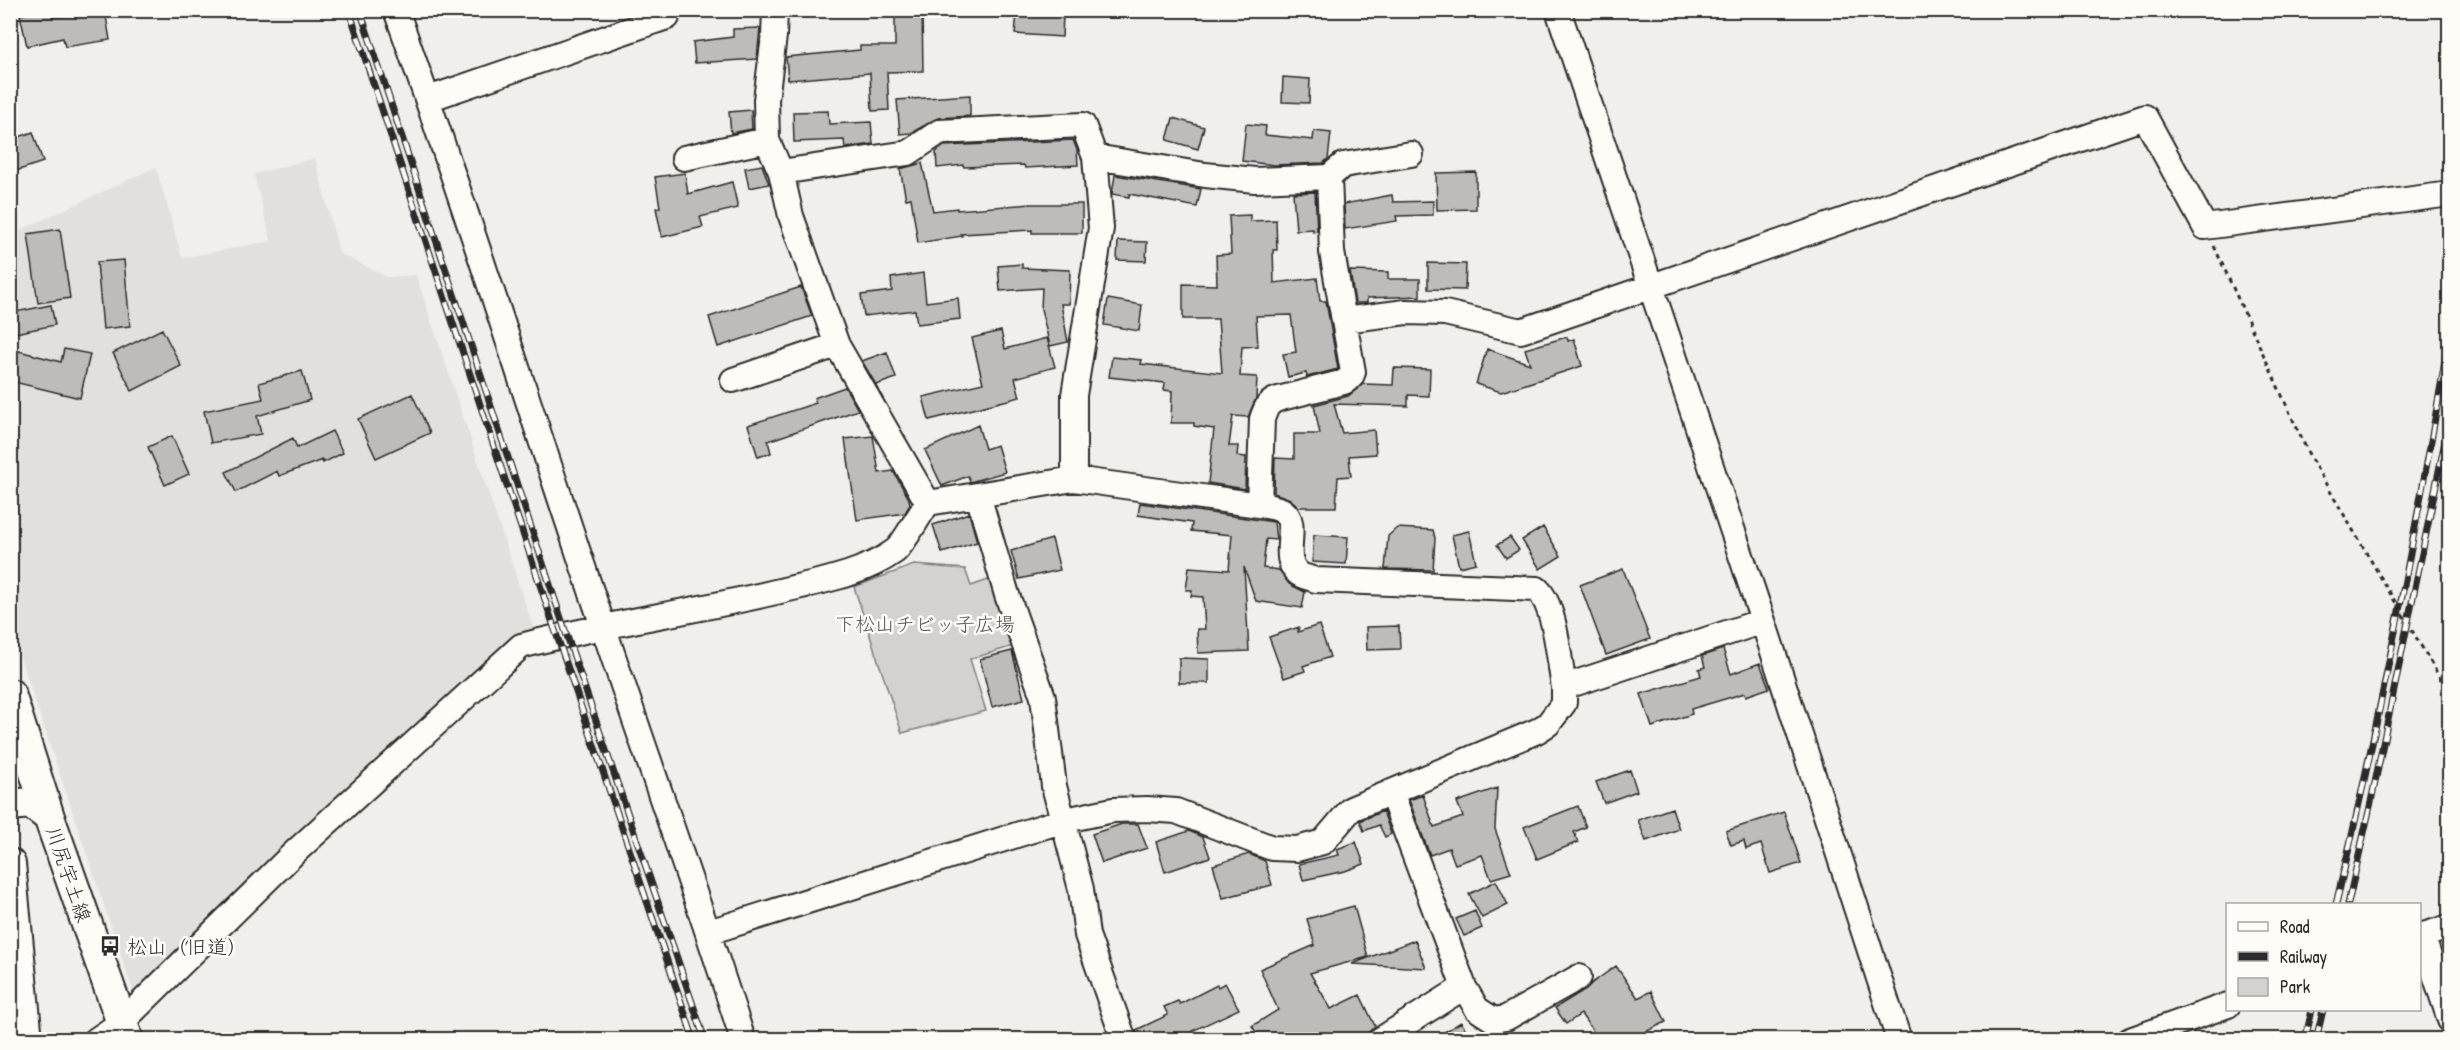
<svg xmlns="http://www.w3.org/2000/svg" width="2460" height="1050" font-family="'Patrick Hand','Klee One',sans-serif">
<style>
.built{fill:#e1e0dc}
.green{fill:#d3d2cf;stroke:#7f7e7d;stroke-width:1.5}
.building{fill:#bdbcb8;stroke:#2b2b2b;stroke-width:1.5}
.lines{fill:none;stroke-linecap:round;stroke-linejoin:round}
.minor-casing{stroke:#2b2b2b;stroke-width:28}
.major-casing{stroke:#2b2b2b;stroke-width:34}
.path{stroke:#2b2b2b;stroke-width:3;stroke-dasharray:4.5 4.5;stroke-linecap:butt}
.minor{stroke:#fdfcf7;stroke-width:24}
.major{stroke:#fdfcf7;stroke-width:30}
.rail-casing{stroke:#2b2b2b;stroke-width:7}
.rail{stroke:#fdfcf7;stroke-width:4.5;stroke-dasharray:14;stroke-linecap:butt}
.labels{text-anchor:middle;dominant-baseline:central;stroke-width:5;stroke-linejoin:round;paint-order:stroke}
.park-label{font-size:20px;fill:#555554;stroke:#fdfcf7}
.street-label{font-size:20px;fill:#2b2b2b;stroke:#fdfcf7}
.poi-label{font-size:20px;fill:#2b2b2b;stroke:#fdfcf7;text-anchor:start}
</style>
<rect width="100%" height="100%" fill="#f0efeb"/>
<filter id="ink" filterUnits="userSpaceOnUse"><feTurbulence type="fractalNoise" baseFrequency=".0167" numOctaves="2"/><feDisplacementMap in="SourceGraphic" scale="12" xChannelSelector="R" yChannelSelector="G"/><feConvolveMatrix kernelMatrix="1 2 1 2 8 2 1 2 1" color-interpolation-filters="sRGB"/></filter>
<g filter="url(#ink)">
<!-- built -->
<path class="built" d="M 315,158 L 339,253 L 387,277 L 416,275 L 534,630 L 133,991 L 11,630 L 10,235 L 156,167 L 182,258 L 271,241 L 254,174 Z"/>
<!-- green -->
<path class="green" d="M 914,565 L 965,569 L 971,586 L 994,578 L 1017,645 L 970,659 L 986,711 L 902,733 L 854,587 Z"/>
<!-- building -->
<path class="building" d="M 43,10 L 51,10 L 52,17 L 105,10 L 110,40 L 65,47 L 63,38 L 27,46 L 20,15 Z
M 922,10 L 923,71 L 887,72 L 889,110 L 872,111 L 870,73 L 788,80 L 786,57 L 860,50 L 860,46 L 895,46 L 895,11 Z
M 1017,13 L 1063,16 L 1062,37 L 1015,34 Z
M 760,28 L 757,59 L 695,63 L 693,42 L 733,37 L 733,29 Z
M 1283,77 L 1310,79 L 1309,103 L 1282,102 Z
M 970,95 L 970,116 L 938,118 L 911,133 L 900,134 L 897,100 Z
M 751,110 L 752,129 L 731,133 L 729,112 Z
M 828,111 L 829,124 L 871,122 L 873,144 L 845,148 L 844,140 L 794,142 L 793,112 Z
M 1173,118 L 1204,127 L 1198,149 L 1167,140 Z
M 1246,124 L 1266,126 L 1265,135 L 1313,140 L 1314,131 L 1331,133 L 1328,159 L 1323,163 L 1274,165 L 1242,161 Z
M 33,132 L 43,162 L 10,173 L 10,140 Z
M 1073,140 L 1077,150 L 1078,165 L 1025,168 L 1024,165 L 964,167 L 963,165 L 937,168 L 936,152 L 944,146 Z
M 922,163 L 933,211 L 957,208 L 957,210 L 1032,204 L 1082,204 L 1082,233 L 1032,233 L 1032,230 L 961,234 L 962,236 L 918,243 L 911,198 L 906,199 L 900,169 Z
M 762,165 L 769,184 L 749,188 L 745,168 Z
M 1476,172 L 1476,209 L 1437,210 L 1436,173 Z
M 685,173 L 688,194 L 732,182 L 738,208 L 700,217 L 703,227 L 662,237 L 656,208 L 660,207 L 655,177 Z
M 1115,175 L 1201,189 L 1197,207 L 1129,194 L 1129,197 L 1112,194 Z
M 1315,192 L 1317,231 L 1313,232 L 1313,229 L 1296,230 L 1293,193 Z
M 1392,195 L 1393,202 L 1433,201 L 1433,215 L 1396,216 L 1397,221 L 1345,229 L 1344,204 Z
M 1250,215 L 1250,221 L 1276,220 L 1277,250 L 1273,250 L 1274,283 L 1317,278 L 1320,301 L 1326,301 L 1338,369 L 1307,377 L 1306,373 L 1288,377 L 1283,354 L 1296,352 L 1291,315 L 1256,316 L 1258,346 L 1242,347 L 1240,376 L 1257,377 L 1256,398 L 1248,417 L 1233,416 L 1229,446 L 1238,446 L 1237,456 L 1246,457 L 1245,489 L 1208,483 L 1214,429 L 1194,426 L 1194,423 L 1171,423 L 1172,391 L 1164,390 L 1165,383 L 1109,377 L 1112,357 L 1142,360 L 1141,364 L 1222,373 L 1218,319 L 1183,319 L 1183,284 L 1217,285 L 1216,255 L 1231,254 L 1229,216 Z
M 60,229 L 70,298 L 38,303 L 28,234 Z
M 1118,241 L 1147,242 L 1146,261 L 1117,260 Z
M 124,260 L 130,326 L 103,329 L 97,262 Z
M 1428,263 L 1466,264 L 1465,290 L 1428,289 Z
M 1022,264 L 1022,268 L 1070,270 L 1069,304 L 1061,304 L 1068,342 L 1050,346 L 1041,309 L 1042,288 L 1000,291 L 998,266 Z
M 1350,271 L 1388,272 L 1388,279 L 1420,279 L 1420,296 L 1367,298 L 1367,303 L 1355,303 Z
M 923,273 L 926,302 L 958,298 L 960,319 L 917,324 L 915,310 L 864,316 L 861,295 L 892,291 L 891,278 Z
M 801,287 L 812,316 L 718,347 L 709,317 Z
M 1108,299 L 1142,305 L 1139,331 L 1104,325 Z
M 51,305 L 55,325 L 10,334 L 10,313 Z
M 162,329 L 181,366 L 132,391 L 113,353 Z
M 1001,331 L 1005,349 L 1047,338 L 1055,367 L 1015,378 L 1020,397 L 929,420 L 923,397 L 983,383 L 972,338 Z
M 1567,337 L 1568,341 L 1574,339 L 1582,366 L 1501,392 L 1476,384 L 1487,349 L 1530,364 L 1525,349 Z
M 64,349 L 90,354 L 80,398 L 10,381 L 10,368 L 15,350 L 61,362 Z
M 887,352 L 896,378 L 876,385 L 862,361 Z
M 1394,368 L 1430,369 L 1429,396 L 1408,395 L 1408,406 L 1334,404 L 1342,433 L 1374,430 L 1376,454 L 1349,456 L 1351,476 L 1338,477 L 1336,507 L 1299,507 L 1290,499 L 1274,493 L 1275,458 L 1294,459 L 1294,434 L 1320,434 L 1314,405 L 1348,396 L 1363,384 L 1393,385 Z
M 302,371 L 310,400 L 257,416 L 261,434 L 211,443 L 204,411 L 263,399 L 259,383 Z
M 845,387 L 858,410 L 768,441 L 771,453 L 758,457 L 748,425 L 816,403 L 814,398 Z
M 412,394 L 430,433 L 376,458 L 358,419 Z
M 978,425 L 985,449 L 997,445 L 1005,472 L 970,482 L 968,476 L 942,486 L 925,450 Z
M 332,431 L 343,453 L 323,463 L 322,460 L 279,476 L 277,471 L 236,492 L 226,472 L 293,438 L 297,448 Z
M 172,436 L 189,474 L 165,485 L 148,447 Z
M 873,436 L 879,473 L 893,471 L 909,499 L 910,504 L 905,513 L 857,520 L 845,439 Z
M 1140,503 L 1274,522 L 1276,540 L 1266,539 L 1263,568 L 1279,570 L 1289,584 L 1305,592 L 1302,608 L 1256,601 L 1244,567 L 1249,651 L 1198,653 L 1197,629 L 1205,629 L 1203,597 L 1191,596 L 1192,590 L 1186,590 L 1189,567 L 1229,570 L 1232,535 L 1191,531 L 1192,523 L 1138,515 Z
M 969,513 L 977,542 L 942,553 L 933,525 Z
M 1543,527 L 1561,556 L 1540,569 L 1522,540 Z
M 1397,528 L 1433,530 L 1435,538 L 1433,570 L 1385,569 L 1388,536 Z
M 1469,531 L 1476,563 L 1459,567 L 1452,535 Z
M 1314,535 L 1348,537 L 1346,564 L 1312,562 Z
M 1510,537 L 1519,550 L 1506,558 L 1497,545 Z
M 1052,539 L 1060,570 L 1019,579 L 1011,551 Z
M 1623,569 L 1650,639 L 1606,655 L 1580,585 Z
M 1319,625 L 1330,657 L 1303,666 L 1305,671 L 1284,678 L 1269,637 L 1299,627 L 1298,632 Z
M 1399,626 L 1400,649 L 1367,650 L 1366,627 Z
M 1723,649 L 1731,674 L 1760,663 L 1769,688 L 1746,696 L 1745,693 L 1691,709 L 1692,714 L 1652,727 L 1641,694 L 1701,676 L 1699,669 L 1705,667 L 1702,656 Z
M 1012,651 L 1024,699 L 992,707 L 980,659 Z
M 1179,658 L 1209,659 L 1209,683 L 1179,683 Z
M 1630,770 L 1637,791 L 1604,803 L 1596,782 Z
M 1497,788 L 1495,829 L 1511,873 L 1491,879 L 1482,855 L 1455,864 L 1449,848 L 1430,855 L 1409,800 L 1423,795 L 1434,827 L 1463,817 L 1457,802 Z
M 1578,806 L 1586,827 L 1574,832 L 1578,842 L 1537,859 L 1524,827 Z
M 1672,808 L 1679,829 L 1646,841 L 1638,820 Z
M 1383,811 L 1391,834 L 1385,837 L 1379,825 L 1364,831 L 1360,821 Z
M 1784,812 L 1801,863 L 1770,873 L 1761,844 L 1746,849 L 1744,841 L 1731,845 L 1726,831 Z
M 1122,824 L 1138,824 L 1147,848 L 1102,863 L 1092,834 Z
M 1189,831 L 1203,837 L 1210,857 L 1165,872 L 1156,842 Z
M 1356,842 L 1364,864 L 1345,871 L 1303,880 L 1299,864 L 1339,855 L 1337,849 Z
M 1249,854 L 1265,861 L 1272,885 L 1223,898 L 1213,865 Z
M 1496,881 L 1508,905 L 1482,918 L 1469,894 Z
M 1354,906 L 1368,957 L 1310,973 L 1331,1009 L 1360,995 L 1375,1026 L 1368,1033 L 1366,1040 L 1261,1040 L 1252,1026 L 1278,1010 L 1260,969 L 1315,945 L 1307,919 Z
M 1475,911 L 1482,928 L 1464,936 L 1456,919 Z
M 1415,940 L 1426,968 L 1352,964 Z
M 1616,966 L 1638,998 L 1651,991 L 1666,1022 L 1641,1034 L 1644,1040 L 1599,1040 L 1581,1014 L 1566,1024 L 1555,1008 L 1586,989 L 1592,983 Z
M 1225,983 L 1239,1009 L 1192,1031 L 1196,1040 L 1138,1040 L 1136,1030 L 1168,1015 L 1164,1007 L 1178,1001 L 1180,1004 L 1217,985 L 1218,987 Z
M 1461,1022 L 1472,1040 L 1431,1040 Z"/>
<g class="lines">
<!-- minor casing -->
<g class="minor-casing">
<path id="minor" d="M 396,10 C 469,214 533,421 603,626 C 649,764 699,901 743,1040
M 775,10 L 774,36 L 766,100 L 767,140 L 781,172 L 791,216 L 837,345 L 928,503
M 1558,10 L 1763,621 L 1899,1040
M 428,99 L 667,17 L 668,10
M 1095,157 L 1205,175 L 1255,180 L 1329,177
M 684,158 L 767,140
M 781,172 L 908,153 L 939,132 L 1083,125 L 1095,157 L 1101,228 L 1074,395 L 1074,479
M 1344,320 L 1406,312 L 1445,313 L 1521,331 L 2145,117 L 2205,227 L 2450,194
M 733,380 L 837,345
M 978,495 L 1007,595 L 1043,697 L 1054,786 L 1081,889 L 1087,935 L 1124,1040
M 1259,505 L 1262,419 C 1266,408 1267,403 1278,399 L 1344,382 L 1351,377 L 1353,372 L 1332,252 L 1329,177 L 1343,165 L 1411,154
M 1391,792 L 1464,987 L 1477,1009 L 1494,1020 L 1506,1018 L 1579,977
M 709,932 L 1061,821 L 1113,810 L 1147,809 L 1176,811 L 1272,848 L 1297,849 L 1323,842 L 1351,809 L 1537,731 L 1548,724 L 1564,703 L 1564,687
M 2422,935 L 2450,1020
M 2420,936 L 2450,927
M 96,1040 L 121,1023 L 294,853 L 521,646 C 609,622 700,611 788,589 C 823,581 865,573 895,551 C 903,545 920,513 928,503 L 1074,479 L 1259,505 C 1266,506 1277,507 1283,511 C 1301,524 1279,557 1298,573 C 1302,577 1311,578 1316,580 L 1537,589 C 1556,606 1559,661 1564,687 L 1763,621
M 1380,1040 L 1464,987
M 2130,1040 L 2228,1005"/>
</g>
<!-- major casing -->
<g class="major-casing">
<path id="major" d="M 10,694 L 49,817
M 10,805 L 31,803 L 49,817 L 128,1040
M 10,864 L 27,1040"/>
</g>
<!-- path -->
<path class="path" d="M 2214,246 L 2310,457 L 2450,695"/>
<!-- minor -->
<use href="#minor" class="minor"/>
<!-- major -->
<use href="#major" class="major"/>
<!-- rail casing -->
<g class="rail-casing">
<path id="rail" d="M 349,10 L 557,636 L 694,1040
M 360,10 L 566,633 L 705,1040
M 2336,904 C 2381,716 2417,524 2450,333
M 2348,904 L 2371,802 L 2450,417
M 2305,1040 L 2312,1010
M 2316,1040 L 2323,1010"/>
</g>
<!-- rail -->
<use href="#rail" class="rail"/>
</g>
</g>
<!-- icons -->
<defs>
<g id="bus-bare" transform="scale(1.62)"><path d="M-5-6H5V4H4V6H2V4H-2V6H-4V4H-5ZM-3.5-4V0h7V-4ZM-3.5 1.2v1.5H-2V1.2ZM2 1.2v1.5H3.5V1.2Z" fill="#2b2b2b" stroke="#fdfcf7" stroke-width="2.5" paint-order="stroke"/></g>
</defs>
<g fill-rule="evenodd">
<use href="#bus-bare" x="110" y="946"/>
</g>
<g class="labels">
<!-- park labels -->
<g class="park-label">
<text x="925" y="623">下松山チビッ子広場</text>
</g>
<!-- street labels -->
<g class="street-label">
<text transform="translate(69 874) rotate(71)">川尻宇土線</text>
</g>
<!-- poi labels -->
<g class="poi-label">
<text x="127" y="946">松山（旧道）</text>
</g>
</g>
<!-- margin -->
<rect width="2460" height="1050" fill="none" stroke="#fdfcf7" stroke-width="36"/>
<rect x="18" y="18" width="2424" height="1014" fill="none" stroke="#2b2b2b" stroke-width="2" filter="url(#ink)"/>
<!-- legend -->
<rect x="2226" y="903" width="195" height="108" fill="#fdfcf7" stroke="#a9a8a5" stroke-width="1.5"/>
<rect x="2238" y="922" width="30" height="9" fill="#fdfcf7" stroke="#a9a8a5" stroke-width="1.5"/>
<text x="2280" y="933" font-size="18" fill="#2b2b2b">Road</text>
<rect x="2238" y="952" width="30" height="9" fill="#2b2b2b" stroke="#a9a8a5" stroke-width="1.5"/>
<text x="2280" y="963" font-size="18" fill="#2b2b2b">Railway</text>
<rect x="2238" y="978" width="30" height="18" fill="#d3d2cf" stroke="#a9a8a5" stroke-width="1.5"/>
<text x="2280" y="993" font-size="18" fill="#2b2b2b">Park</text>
</svg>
